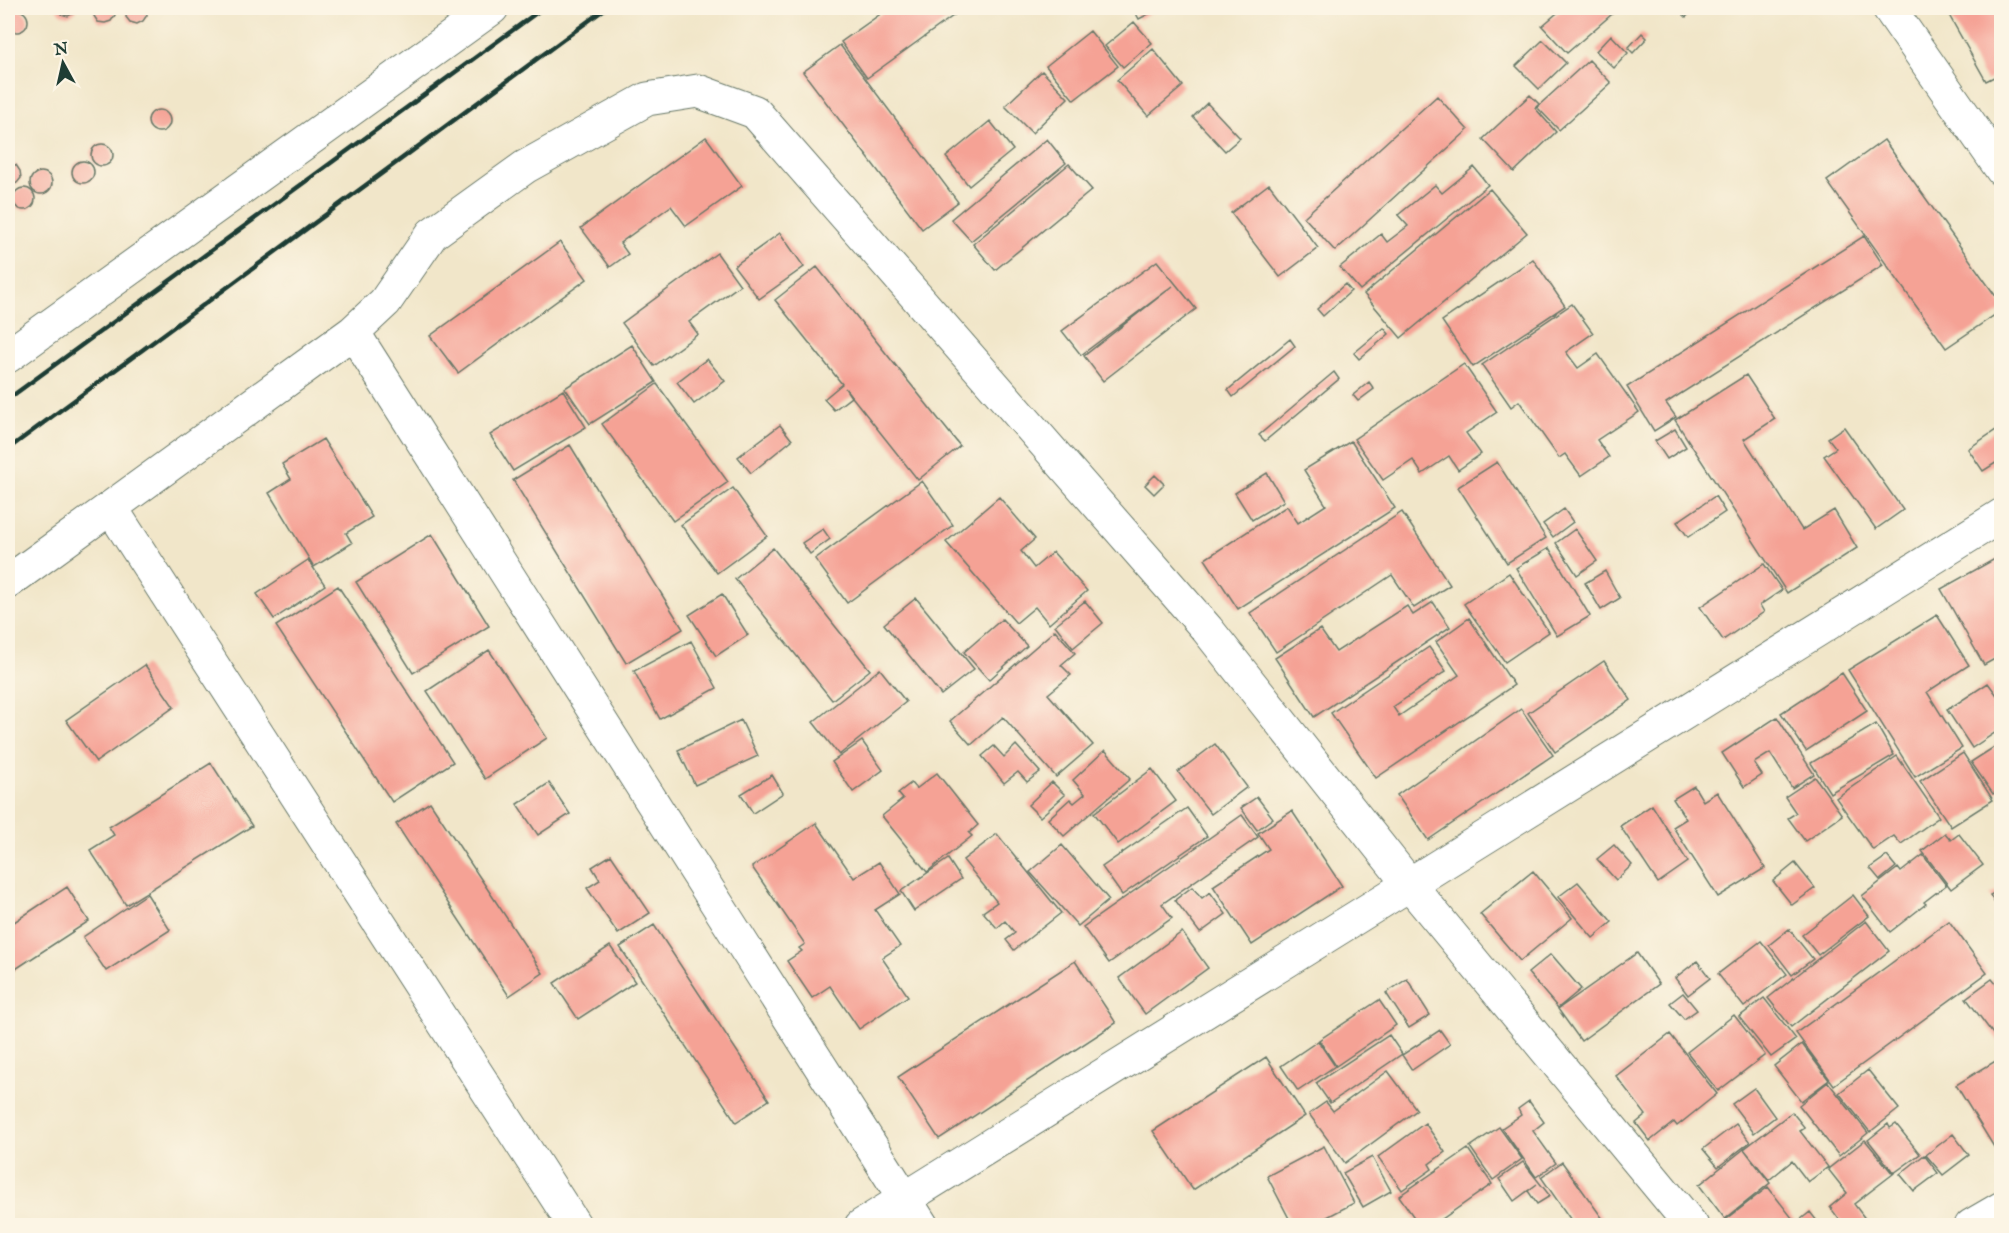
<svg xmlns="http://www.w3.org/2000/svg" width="2009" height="1233" font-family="'IM FELL English',serif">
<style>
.building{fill:#f5a295}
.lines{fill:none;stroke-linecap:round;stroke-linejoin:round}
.minor-casing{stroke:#687868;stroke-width:35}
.minor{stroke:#fff;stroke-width:33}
.rail{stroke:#1f3d34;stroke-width:4.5}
</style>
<rect width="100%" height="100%" fill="#fcf5e5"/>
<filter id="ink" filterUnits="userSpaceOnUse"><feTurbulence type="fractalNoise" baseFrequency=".0167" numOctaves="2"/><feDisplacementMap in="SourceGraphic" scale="12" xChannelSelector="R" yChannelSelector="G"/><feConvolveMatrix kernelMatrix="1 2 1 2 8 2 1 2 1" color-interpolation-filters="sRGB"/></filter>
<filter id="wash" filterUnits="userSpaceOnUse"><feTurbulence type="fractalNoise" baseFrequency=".008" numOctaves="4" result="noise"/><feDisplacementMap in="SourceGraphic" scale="24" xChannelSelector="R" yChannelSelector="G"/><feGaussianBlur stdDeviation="1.35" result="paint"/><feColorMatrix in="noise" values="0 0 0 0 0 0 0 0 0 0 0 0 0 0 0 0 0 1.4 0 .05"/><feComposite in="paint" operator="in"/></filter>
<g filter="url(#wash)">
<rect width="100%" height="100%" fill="#f1e6c9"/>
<g id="blocks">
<!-- building -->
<path class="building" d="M 56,8 L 78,8 L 74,13 L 68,16 L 61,14 Z
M 95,8 L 114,8 L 115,15 L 111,21 L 105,23 L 98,22 L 94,16 Z
M 127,8 L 146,8 L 147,15 L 143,21 L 137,24 L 130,22 L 126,17 Z
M 889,8 L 964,8 L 867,78 L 841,42 Z
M 1133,8 L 1160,8 L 1139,19 Z
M 1563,8 L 1619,8 L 1567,53 L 1542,26 Z
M 1677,8 L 1696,8 L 1686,17 Z
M 1945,8 L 2002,8 L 2002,16 L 1996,19 L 2002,30 L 2002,73 L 1986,81 Z
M6 21a11 11 0 1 1 22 0a11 11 0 1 1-22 0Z
M 1134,22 L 1152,43 L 1123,67 L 1105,46 Z
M 1090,31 L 1118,66 L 1074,100 L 1046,66 Z
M 1642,33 L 1647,38 L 1633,53 L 1628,48 Z
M 1611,35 L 1628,53 L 1614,68 L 1596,51 Z
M 1543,40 L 1566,63 L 1539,89 L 1516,66 Z
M 840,45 L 958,202 L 922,229 L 803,72 Z
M 1153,49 L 1183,86 L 1148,116 L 1117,80 Z
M 1589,60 L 1611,83 L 1559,130 L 1537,107 Z
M 1042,71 L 1068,98 L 1032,133 L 1005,106 Z
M 1530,95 L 1539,104 L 1535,108 L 1556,132 L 1514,172 L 1483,139 Z
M 1437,96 L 1468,130 L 1335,251 L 1304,217 Z
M 1207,103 L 1240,138 L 1225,151 L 1193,117 Z
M148 121a11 11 0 1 1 22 0a11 11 0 1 1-22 0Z
M 990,121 L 1013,150 L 969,186 L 946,157 Z
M 706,137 L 742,186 L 686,226 L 671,206 L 620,243 L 628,254 L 610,267 L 581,228 Z
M 1047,139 L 1066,163 L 971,241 L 951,219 Z
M 1884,140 L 2002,305 L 2002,310 L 1946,348 L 1827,181 Z
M91 155a11 11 0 1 1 22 0a11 11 0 1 1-22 0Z
M72 172a11 11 0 1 1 22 0a11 11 0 1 1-22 0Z
M 10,164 L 16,165 L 20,171 L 21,178 L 17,183 L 10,186 L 8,185 L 8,165 Z
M 1069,164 L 1092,190 L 995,270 L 973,244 Z
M 1474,167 L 1488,185 L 1360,290 L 1340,267 L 1381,234 L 1387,242 L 1408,226 L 1398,215 L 1435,185 L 1442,193 Z
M30 183a11 11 0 1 1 22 0a11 11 0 1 1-22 0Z
M 1269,184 L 1318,248 L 1280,277 L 1231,213 Z
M13 199a11 11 0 1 1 22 0a11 11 0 1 1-22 0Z
M 1490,189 L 1527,233 L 1401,338 L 1364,294 Z
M 780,233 L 804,267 L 759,299 L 734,266 Z
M 1864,236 L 1883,265 L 1666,403 L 1676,417 L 1654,431 L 1627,387 Z
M 560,242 L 587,279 L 458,373 L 430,336 Z
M 717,253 L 740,285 L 689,322 L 698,334 L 654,366 L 622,323 Z
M 1533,259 L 1565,306 L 1473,367 L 1442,321 Z
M 1157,261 L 1196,309 L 1103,381 L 1084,356 L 1173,286 L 1081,355 L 1062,331 Z
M 817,267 L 960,446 L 918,480 L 845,388 L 851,397 L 834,410 L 824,399 L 842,384 L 775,300 Z
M 1345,284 L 1351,291 L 1323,316 L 1317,309 Z
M 1572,304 L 1593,333 L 1566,352 L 1578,368 L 1598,354 L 1639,412 L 1597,440 L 1609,457 L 1581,476 L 1565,454 L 1559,458 L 1519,401 L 1511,407 L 1482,365 Z
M 1384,328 L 1389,334 L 1359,359 L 1354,353 Z
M 1290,339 L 1295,346 L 1233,397 L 1228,390 Z
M 632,345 L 656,382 L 590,424 L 565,388 Z
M 707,359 L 725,381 L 694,404 L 677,382 Z
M 1464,364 L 1497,412 L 1466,433 L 1481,454 L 1458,470 L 1449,456 L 1422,474 L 1413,460 L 1383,480 L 1354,439 Z
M 1334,372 L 1339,379 L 1265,441 L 1259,435 Z
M 1746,375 L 1775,419 L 1744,439 L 1802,530 L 1834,510 L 1857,548 L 1787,593 L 1675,420 Z
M 1369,382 L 1374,389 L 1358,401 L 1353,395 Z
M 657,384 L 728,482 L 673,521 L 602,424 Z
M 563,390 L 586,427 L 513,471 L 490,435 Z
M 780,425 L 792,440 L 751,473 L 738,457 Z
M 2002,426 L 2002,459 L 1983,471 L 1968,449 Z
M 1844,427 L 1903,510 L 1876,529 L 1824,456 L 1836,448 L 1828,438 Z
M 1675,429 L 1686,447 L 1667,459 L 1655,441 Z
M 323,439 L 372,517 L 346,533 L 352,543 L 314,567 L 269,493 L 291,479 L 282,464 Z
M 1351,441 L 1395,508 L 1238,609 L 1205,559 L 1287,506 L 1298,523 L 1326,505 L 1304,470 Z
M 570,445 L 683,629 L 626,663 L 513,480 Z
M 1497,462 L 1546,538 L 1507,563 L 1458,487 Z
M 1267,473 L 1284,501 L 1252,520 L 1235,493 Z
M 1155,475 L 1164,484 L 1154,494 L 1145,485 Z
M 922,481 L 953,525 L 847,603 L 815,559 Z
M 733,488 L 767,536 L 717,573 L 681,525 Z
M 1715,496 L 1725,512 L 1688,537 L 1677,522 Z
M 999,497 L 1035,539 L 1021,551 L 1034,568 L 1053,552 L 1087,591 L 1049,624 L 1035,607 L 1016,623 L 946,542 Z
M 1564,509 L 1573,522 L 1553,537 L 1543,524 Z
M 1402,512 L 1450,585 L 1414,608 L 1392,575 L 1276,652 L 1250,613 Z
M 823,529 L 830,539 L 810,554 L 802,543 Z
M 1575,529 L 1597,561 L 1577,575 L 1556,543 Z
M 432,534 L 489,626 L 413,673 L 356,582 Z
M 773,548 L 870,670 L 832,700 L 735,579 Z
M 1549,548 L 1590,616 L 1557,636 L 1516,568 Z
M 2002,555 L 2002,655 L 1984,665 L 1941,589 Z
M 308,560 L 325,585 L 274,619 L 257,594 Z
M 1764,564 L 1782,590 L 1760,605 L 1764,612 L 1723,640 L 1700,607 Z
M 1605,571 L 1620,598 L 1601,610 L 1585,583 Z
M 1509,573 L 1549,632 L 1505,662 L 1464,604 Z
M 338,586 L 453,762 L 392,802 L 276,626 Z
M 722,594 L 748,635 L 716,656 L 689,615 Z
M 916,598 L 974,669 L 941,695 L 884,624 Z
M 1085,601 L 1103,623 L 1073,648 L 1055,625 Z
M 1433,602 L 1450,627 L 1314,717 L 1275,658 L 1320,629 L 1336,652 L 1407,606 L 1413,615 Z
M 1937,615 L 1969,665 L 1927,692 L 1962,748 L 1915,777 L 1848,670 Z
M 1469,618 L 1514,685 L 1376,778 L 1331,713 L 1429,647 L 1446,671 L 1393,707 L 1399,716 L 1459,675 L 1436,642 Z
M 1002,619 L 1027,646 L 989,680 L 964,652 Z
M 1055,630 L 1075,653 L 1061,665 L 1071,675 L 1048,694 L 1093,745 L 1056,777 L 1003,717 L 971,745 L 950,721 Z
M 691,641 L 717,688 L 660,719 L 634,671 Z
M 489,650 L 547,738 L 485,779 L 427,691 Z
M 1604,661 L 1631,700 L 1555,752 L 1528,713 Z
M 145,665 L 174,707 L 96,762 L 66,720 Z
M 880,669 L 906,702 L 839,755 L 813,722 Z
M 1842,673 L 1867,711 L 1806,751 L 1781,713 Z
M 1988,683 L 2002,702 L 2002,728 L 1972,748 L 1947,710 Z
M 1521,709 L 1553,755 L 1428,840 L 1397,795 Z
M 1777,717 L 1814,774 L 1792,788 L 1770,753 L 1754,763 L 1762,775 L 1744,787 L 1722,753 Z
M 741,720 L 758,756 L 695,785 L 678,750 Z
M 1876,724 L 1894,755 L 1830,793 L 1811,763 Z
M 862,741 L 883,770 L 853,792 L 832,762 Z
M 2002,742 L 2002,788 L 1993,794 L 1971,762 Z
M 1215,744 L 1247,787 L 1211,814 L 1178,772 Z
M 1016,745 L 1040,772 L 1027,782 L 1018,772 L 1004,783 L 982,756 L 994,746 L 1004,757 Z
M 1105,750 L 1130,779 L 1064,836 L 1048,819 L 1070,799 L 1074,803 L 1085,794 L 1073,780 Z
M 1963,753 L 1993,800 L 1951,827 L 1920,781 Z
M 1897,756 L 1939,817 L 1901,844 L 1894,836 L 1873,850 L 1836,798 Z
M 211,763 L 252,826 L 126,905 L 90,850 L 114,835 L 109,827 Z
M 1152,769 L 1176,801 L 1118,844 L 1094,813 Z
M 937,773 L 978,825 L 969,833 L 972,836 L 927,872 L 882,816 L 903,799 L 898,793 L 911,783 L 916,789 Z
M 772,775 L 783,793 L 753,813 L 741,794 Z
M 1815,777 L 1842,815 L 1805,841 L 1788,818 L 1796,813 L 1785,797 Z
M 1052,782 L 1065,795 L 1040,817 L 1028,805 Z
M 549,783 L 570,814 L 538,835 L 517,804 Z
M 1694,786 L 1703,801 L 1717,792 L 1765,868 L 1718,897 L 1673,827 L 1686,819 L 1673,799 Z
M 1257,797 L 1273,818 L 1257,830 L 1241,808 Z
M 430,802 L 543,973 L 509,996 L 396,824 Z
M 1652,805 L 1688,862 L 1658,883 L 1620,826 Z
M 1187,808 L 1207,836 L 1122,895 L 1102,867 Z
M 1292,811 L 1342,886 L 1252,945 L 1213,886 L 1269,849 L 1258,833 Z
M 1242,815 L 1258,837 L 1162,904 L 1172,918 L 1109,963 L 1083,927 Z
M 816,823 L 854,878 L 879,862 L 900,894 L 875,910 L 900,946 L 882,958 L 908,996 L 859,1029 L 830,986 L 812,998 L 787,961 L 802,951 L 799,948 L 805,944 L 752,867 Z
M 1945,833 L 1951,840 L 1959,834 L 1983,865 L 1951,889 L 1922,851 Z
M 997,834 L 1061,913 L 1014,950 L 1006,940 L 1015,933 L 1005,921 L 997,928 L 983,912 L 997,902 L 963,860 Z
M 1062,845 L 1109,900 L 1078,926 L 1030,872 Z
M 1614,845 L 1632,865 L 1616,880 L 1597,859 Z
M 611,855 L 650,913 L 618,934 L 587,888 L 600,880 L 592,867 Z
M 1923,855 L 1946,885 L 1924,902 L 1926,904 L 1890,932 L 1862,896 L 1898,868 L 1901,872 Z
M 1887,856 L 1896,867 L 1880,880 L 1870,868 Z
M 948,859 L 961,879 L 914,911 L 901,891 Z
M 1795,863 L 1815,888 L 1792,905 L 1773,881 Z
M 1533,871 L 1572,918 L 1520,961 L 1480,914 Z
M 1578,882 L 1612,922 L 1593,938 L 1558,897 Z
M 67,887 L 89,921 L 8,974 L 8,926 Z
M 1192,887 L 1202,898 L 1210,892 L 1226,914 L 1200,933 L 1175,900 Z
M 2002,889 L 2002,915 L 1990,895 Z
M 147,894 L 170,930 L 106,971 L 83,937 Z
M 1853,895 L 1869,916 L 1818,955 L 1802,935 Z
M 1866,921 L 1889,951 L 1791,1027 L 1768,998 Z
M 1949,921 L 1987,973 L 1834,1085 L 1796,1033 Z
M 654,925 L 769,1100 L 736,1122 L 620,947 Z
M 1789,929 L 1813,959 L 1792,975 L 1769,945 Z
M 1182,932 L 1208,968 L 1145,1014 L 1119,978 Z
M 1761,941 L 1787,974 L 1744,1007 L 1718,974 Z
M 610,946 L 635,982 L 578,1019 L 554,983 Z
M 1637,953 L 1659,984 L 1581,1041 L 1558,1009 Z
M 1551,954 L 1581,989 L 1558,1008 L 1528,973 Z
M 1075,961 L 1116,1023 L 939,1139 L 898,1077 Z
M 1697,961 L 1710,978 L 1688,995 L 1675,978 Z
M 1407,979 L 1430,1015 L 1409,1028 L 1386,993 Z
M 1992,979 L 2002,991 L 2002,1046 L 1966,998 Z
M 1683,993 L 1697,1010 L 1684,1019 L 1670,1003 Z
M 1764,998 L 1796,1039 L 1771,1057 L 1739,1017 Z
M 1379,1000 L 1396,1025 L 1336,1066 L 1319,1040 Z
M 1734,1015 L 1765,1055 L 1718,1091 L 1687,1052 Z
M 1440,1030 L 1450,1044 L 1412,1070 L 1402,1055 Z
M 1670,1034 L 1717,1094 L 1677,1126 L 1674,1122 L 1650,1141 L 1636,1123 L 1646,1115 L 1616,1076 Z
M 1389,1035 L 1402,1054 L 1330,1103 L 1316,1083 Z
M 1318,1041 L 1335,1066 L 1298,1091 L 1281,1066 Z
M 1802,1044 L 1829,1080 L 1801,1101 L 1774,1066 Z
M 1266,1057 L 1305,1116 L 1193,1190 L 1153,1131 Z
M 2002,1057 L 2002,1142 L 1994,1147 L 1956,1085 Z
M 1868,1070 L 1899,1109 L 1870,1132 L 1839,1093 Z
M 1388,1071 L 1417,1110 L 1345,1163 L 1309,1114 L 1326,1102 L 1333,1111 Z
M 1828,1082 L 1868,1133 L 1839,1156 L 1799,1105 Z
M 1754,1088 L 1775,1117 L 1754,1133 L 1732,1104 Z
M 1529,1101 L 1544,1122 L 1533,1131 L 1556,1163 L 1536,1177 L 1502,1128 L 1521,1115 L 1518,1109 Z
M 1792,1112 L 1805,1128 L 1800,1131 L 1828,1167 L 1808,1182 L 1792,1161 L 1769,1180 L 1744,1149 Z
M 1425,1123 L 1445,1152 L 1429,1164 L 1432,1169 L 1402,1190 L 1378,1157 Z
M 1736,1124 L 1750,1142 L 1718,1167 L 1703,1149 Z
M 1888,1124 L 1890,1128 L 1896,1124 L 1920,1154 L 1894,1173 L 1868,1140 Z
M 1499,1127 L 1522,1159 L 1493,1180 L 1470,1147 Z
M 1953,1134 L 1969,1155 L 1943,1175 L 1926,1155 Z
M 1865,1140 L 1893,1174 L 1854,1204 L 1866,1220 L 1859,1226 L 1844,1226 L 1830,1207 L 1847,1193 L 1828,1169 Z
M 1324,1146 L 1354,1203 L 1310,1226 L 1293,1226 L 1267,1176 Z
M 1468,1149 L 1492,1184 L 1432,1226 L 1420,1226 L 1399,1196 Z
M 1744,1149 L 1770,1183 L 1725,1219 L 1699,1185 Z
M 1924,1155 L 1938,1173 L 1914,1191 L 1900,1174 Z
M 1372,1157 L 1391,1191 L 1363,1207 L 1343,1173 Z
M 1523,1162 L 1550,1196 L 1537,1204 L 1528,1191 L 1537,1184 L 1514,1201 L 1499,1179 Z
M 1562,1162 L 1608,1226 L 1575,1226 L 1541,1177 Z
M 1768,1187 L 1796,1223 L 1810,1212 L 1821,1226 L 1726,1226 L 1723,1222 Z"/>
</g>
</g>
<g filter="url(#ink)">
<use href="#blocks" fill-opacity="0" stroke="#687868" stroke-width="1.5"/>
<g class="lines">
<!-- minor casing -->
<g class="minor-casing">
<path id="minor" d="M 1889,8 L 2002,170
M 8,356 L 492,8
M 111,508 L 575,1226
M 8,582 L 353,332
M 861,1226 L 2002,515
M 922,1226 L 353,332 L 385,302 L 432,234 L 525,167 L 647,99 L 698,91 L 755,112 L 1207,629 L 1409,884 L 1692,1226
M 1971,1226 L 2002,1208"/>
</g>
<!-- minor -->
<use href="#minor" class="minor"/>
<!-- rail -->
<path class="rail" d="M 8,399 L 543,8
M 8,449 L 606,8"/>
</g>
</g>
<!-- margin -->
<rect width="2009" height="1233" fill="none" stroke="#fcf5e5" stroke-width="30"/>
<!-- north arrow -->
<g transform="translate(63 63) rotate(352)" stroke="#fcf5e5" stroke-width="4.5" paint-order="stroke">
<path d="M0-4.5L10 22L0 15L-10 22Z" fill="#1f3d34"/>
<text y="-9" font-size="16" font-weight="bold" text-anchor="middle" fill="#1f3d34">N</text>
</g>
</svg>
